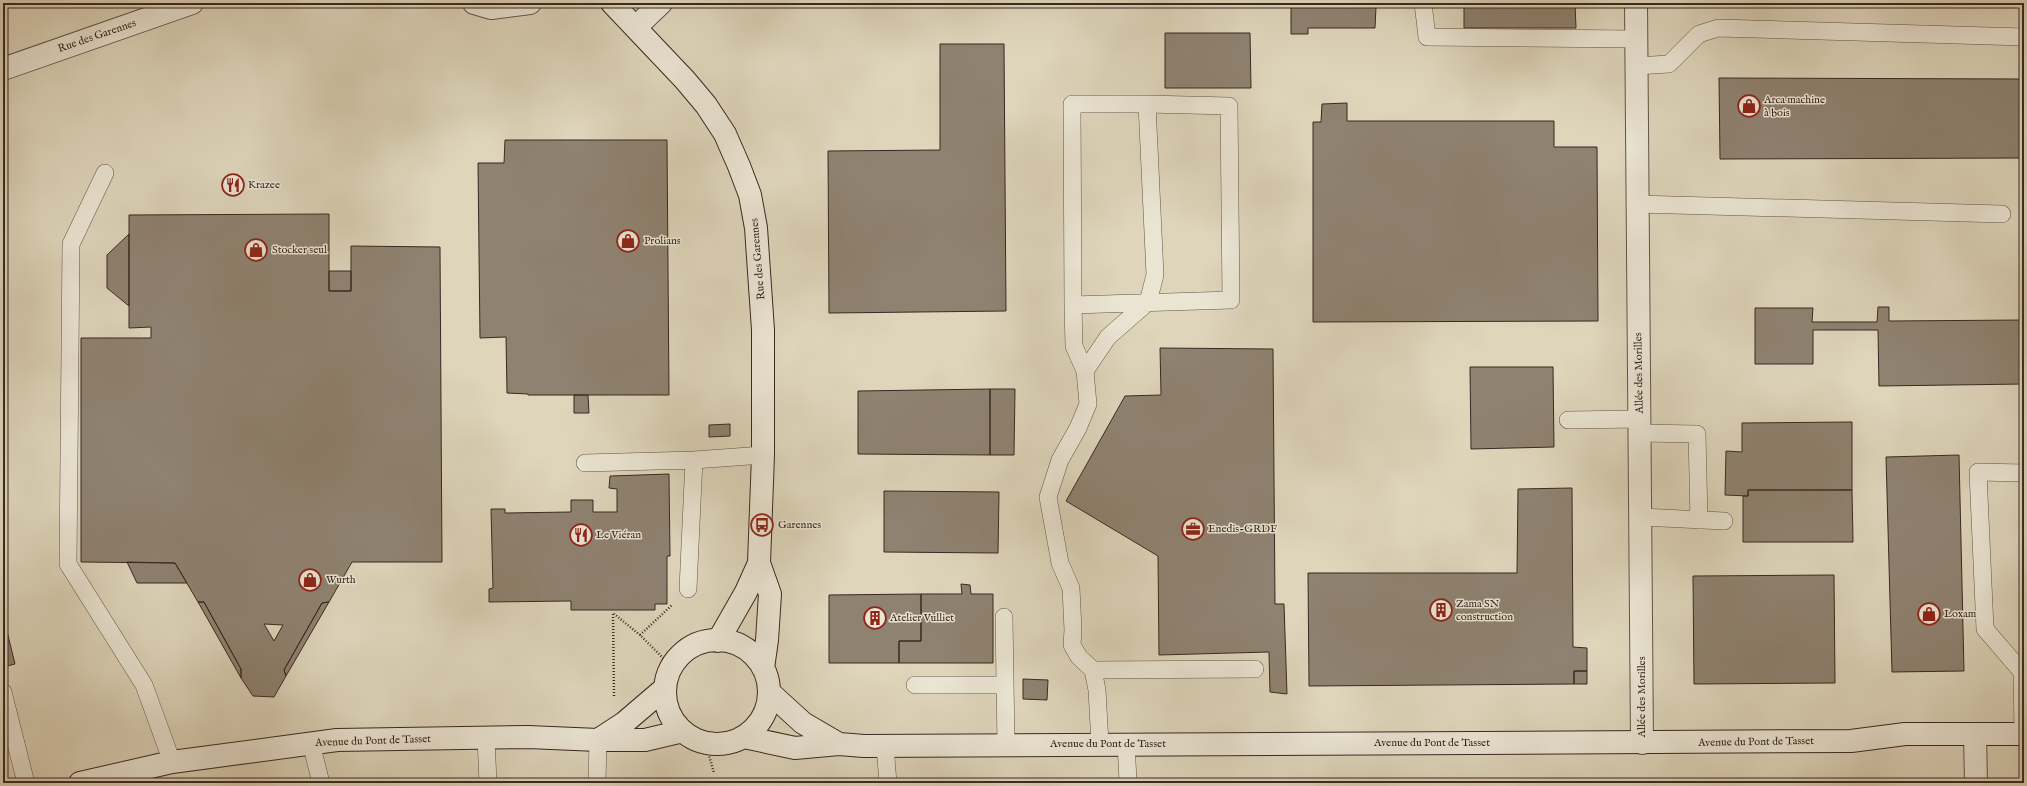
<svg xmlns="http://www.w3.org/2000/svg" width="2027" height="786" font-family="'IM FELL English',serif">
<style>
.building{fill:#8f8271;stroke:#392921;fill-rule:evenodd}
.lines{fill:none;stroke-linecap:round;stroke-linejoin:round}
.lane-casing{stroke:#625448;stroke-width:18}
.street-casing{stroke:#625448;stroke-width:24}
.secondary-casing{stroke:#392921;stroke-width:24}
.path{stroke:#392921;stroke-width:2.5;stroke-dasharray:1 2;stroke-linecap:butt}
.lane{stroke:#eae4d3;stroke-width:17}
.street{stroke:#eae4d3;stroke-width:22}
.secondary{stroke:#eae4d3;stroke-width:22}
.labels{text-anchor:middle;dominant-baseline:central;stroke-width:3;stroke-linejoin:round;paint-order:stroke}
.street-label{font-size:11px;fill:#392921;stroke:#eae4d3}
.poi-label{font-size:11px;fill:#392921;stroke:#eae4d3;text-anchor:start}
</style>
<rect width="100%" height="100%" fill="#ded5bb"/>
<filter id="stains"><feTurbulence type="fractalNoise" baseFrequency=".005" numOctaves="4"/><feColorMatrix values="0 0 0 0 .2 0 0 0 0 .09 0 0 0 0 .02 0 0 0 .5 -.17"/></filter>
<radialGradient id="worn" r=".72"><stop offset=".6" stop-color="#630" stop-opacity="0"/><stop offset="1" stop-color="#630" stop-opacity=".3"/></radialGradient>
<!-- building -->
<path class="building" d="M 1291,3 L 1383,3 L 1380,7 L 1376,7 L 1375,28 L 1308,28 L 1308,34 L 1291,34 Z
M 1464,3 L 1575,3 L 1576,28 L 1464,28 Z
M 1165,33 L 1250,33 L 1251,88 L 1165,88 Z
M 940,44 L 1004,44 L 1006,311 L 829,313 L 828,151 L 940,150 Z
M 1719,78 L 2024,79 L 2024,158 L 1720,159 Z
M 1347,103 L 1347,121 L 1554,121 L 1554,147 L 1597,147 L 1598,321 L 1313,322 L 1313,122 L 1321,122 L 1322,104 Z
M 505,140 L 667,140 L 669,395 L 528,395 L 528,394 L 507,393 L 506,337 L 480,338 L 478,163 L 504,163 Z
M 329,214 L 329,291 L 351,291 L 351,246 L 440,247 L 442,562 L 352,562 L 329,602 L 322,603 L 284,670 L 286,676 L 274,697 L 253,696 L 241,678 L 241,669 L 204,602 L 198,602 L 175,563 L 81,562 L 81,338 L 151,338 L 151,327 L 129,328 L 129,215 ZM 264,624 L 283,625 L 274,641 Z
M 129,234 L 129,306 L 107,288 L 107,255 Z
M 329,271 L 351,271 L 351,291 L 329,291 Z
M 1878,307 L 1889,307 L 1889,321 L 2024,320 L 2024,384 L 1879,386 L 1878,330 L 1813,330 L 1813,364 L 1755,364 L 1755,308 L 1813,308 L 1812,322 L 1877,322 Z
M 1160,348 L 1273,349 L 1275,604 L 1284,604 L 1287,694 L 1270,692 L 1269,652 L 1159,655 L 1158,556 L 1066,501 L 1125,396 L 1161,395 Z
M 1470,367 L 1553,367 L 1554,447 L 1471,449 Z
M 990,389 L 990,455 L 858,454 L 858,391 Z
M 990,389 L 1015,389 L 1014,455 L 990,455 Z
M 574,395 L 588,395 L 589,413 L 574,413 Z
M 1852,422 L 1852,490 L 1748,490 L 1748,496 L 1725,495 L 1726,451 L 1742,452 L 1742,423 Z
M 730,424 L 730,436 L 709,437 L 709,425 Z
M 1959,455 L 1964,671 L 1892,672 L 1886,457 Z
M 669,474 L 670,556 L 667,556 L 667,604 L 655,604 L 655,610 L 571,610 L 571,601 L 489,602 L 489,589 L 493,588 L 491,509 L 505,509 L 505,513 L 571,512 L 571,500 L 593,500 L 593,512 L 617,512 L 617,489 L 609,488 L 610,476 Z
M 1572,488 L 1573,647 L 1587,648 L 1587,671 L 1574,671 L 1574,684 L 1309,686 L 1308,573 L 1517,573 L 1518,489 Z
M 1748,490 L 1852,490 L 1853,542 L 1743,542 L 1743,496 L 1748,496 Z
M 884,491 L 999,492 L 998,553 L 884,552 Z
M 127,562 L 175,563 L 187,583 L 137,583 Z
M 1834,575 L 1835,683 L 1694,684 L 1693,576 Z
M 961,584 L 970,585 L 971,594 L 993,594 L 993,663 L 899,663 L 899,641 L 921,641 L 921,594 L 962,594 Z
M 921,594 L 921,641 L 899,641 L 899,663 L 829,663 L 829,595 Z
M 198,602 L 204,602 L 241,669 L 241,678 Z
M 329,602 L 286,676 L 284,670 L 322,603 Z
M 3,615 L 15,664 L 3,667 Z
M 1574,671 L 1587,671 L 1587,684 L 1574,684 Z
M 1023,679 L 1048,680 L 1047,700 L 1023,699 Z"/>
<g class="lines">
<!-- lane casing -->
<g class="lane-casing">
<path id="lane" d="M 1423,3 L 1427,37 L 1636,39
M 1636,66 L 1669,64 L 1699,34 L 1718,28 L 2024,37
M 105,173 L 71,244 L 68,564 L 144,685 L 172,762
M 1637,204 L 2002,214
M 1073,305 L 1074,346 L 1085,371 L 1088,404 L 1078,428 L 1060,460 L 1048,497 L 1060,563 L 1071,588 L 1073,630 L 1072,645 L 1079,657 L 1093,670 L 1097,690 L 1100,744
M 1085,371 L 1108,337 L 1148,302 L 1155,275 L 1147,104 L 1072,104 L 1073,305 L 1231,300 L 1229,106 L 1147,104
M 1568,420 L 1640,419
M 1640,433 L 1697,434 L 1699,520
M 585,463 L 694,460 L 763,455
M 1641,517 L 1724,521
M 688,589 L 694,460
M 1004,617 L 1006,745
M 1093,670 L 1255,669
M 915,685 L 1005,685
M 3,692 L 26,783
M 2023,734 L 2022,672 L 1985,629 L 1978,472 L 2024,473
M 486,737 L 488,783
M 311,743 L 321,783
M 885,746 L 888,783
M 597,783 L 598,740
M 1126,783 L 1128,780 L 1126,744"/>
</g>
<!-- street casing -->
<g class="street-casing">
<path id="street" d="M 474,3 L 491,8 L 530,3
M 1636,3 L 1642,743
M 636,27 L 661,3
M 3,69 L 192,3
M 1975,734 L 1976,783"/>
</g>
<!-- secondary casing -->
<g class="secondary-casing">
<path id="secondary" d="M 612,3 L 685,80 L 706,105 L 725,134 L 739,166 L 750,195 L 756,228 L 763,330 L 763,455 L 759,563 L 746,592 L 718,641
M 759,563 L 770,594 L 767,640 L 763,668
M665 692a52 52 0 1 1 104 0a52 52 0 1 1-104 0Z
M 769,692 L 803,723 L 839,744
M 744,737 L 795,748 L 839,744 L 864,746 L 1851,741 L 1905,734 L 2024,734
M 598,740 L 624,723 L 665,688
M 80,783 L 172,762 L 337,740 L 528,737 L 598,740 L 645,740 L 683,731"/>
</g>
<!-- path -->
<path class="path" d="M 640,635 L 672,605
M 614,696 L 613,613 L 640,635 L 666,661
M 706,745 L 714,773"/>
<!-- lane -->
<use href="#lane" class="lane"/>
<!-- street -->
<use href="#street" class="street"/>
<!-- secondary -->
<use href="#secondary" class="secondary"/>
</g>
<!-- icons -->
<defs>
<g id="shop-ring" transform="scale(1.15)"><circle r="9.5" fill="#eae4d3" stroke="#8f2418" stroke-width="1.5"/><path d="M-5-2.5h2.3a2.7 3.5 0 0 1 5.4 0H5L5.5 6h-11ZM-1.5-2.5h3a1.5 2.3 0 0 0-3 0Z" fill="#8f2418"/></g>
<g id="restaurant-ring" transform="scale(1.15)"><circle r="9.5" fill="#eae4d3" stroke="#8f2418" stroke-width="1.5"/><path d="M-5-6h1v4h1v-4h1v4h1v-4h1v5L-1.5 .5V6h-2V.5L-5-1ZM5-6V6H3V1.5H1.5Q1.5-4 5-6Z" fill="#8f2418"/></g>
<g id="bus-ring" transform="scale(1.15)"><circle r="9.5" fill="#eae4d3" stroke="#8f2418" stroke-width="1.5"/><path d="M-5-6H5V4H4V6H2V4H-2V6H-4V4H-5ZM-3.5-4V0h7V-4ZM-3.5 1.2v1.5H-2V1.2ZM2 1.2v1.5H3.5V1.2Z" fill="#8f2418"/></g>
<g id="office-ring" transform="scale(1.15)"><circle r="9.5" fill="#eae4d3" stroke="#8f2418" stroke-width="1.5"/><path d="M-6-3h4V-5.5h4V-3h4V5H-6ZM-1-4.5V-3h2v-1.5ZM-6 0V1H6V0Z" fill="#8f2418"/></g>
<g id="building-ring" transform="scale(1.15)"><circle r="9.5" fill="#eae4d3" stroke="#8f2418" stroke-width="1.5"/><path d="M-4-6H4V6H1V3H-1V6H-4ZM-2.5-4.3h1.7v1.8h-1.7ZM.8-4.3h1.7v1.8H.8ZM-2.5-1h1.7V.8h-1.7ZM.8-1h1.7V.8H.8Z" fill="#8f2418"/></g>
</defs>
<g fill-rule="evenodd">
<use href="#shop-ring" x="1749" y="106"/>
<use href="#restaurant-ring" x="233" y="185"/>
<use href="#shop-ring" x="628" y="241"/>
<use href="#shop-ring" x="256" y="250"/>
<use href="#bus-ring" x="762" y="525"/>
<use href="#office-ring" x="1193" y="529"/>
<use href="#restaurant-ring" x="581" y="535"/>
<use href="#shop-ring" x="310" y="580"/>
<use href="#building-ring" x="1441" y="610"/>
<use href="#shop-ring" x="1929" y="614"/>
<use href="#building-ring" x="875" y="618"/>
</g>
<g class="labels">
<!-- street labels -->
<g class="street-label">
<text transform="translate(97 36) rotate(-19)">Rue des Garennes</text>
<text transform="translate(758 259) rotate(-95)">Rue des Garennes</text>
<text transform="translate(1639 373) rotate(-91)">Allée des Morilles</text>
<text transform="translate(1642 697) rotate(-90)">Allée des Morilles</text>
<text transform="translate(373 741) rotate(-2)">Avenue du Pont de Tasset</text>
<text transform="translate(1756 742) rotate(-1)">Avenue du Pont de Tasset</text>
<text x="1432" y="743">Avenue du Pont de Tasset</text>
<text x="1108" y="744">Avenue du Pont de Tasset</text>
</g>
<!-- poi labels -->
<g class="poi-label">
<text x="1764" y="100">Arca machine<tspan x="1764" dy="13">à bois</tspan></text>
<text x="248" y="185">Krazee</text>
<text x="644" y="241">Prolians</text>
<text x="272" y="250">Stocker seul</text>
<text x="778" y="525">Garennes</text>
<text x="1208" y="529">Enedis-GRDF</text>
<text x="596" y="535">Le Viéran</text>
<text x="326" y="580">Wurth</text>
<text x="1456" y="604">Zama SN<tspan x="1456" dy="13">construction</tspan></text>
<text x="1944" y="614">Loxam</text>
<text x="890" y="618">Atelier Vulliet</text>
</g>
</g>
<!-- margin -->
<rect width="2027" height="786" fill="none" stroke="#ded5bb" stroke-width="16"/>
<rect x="4" y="4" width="2019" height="778" fill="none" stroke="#392921" stroke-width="2"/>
<rect x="8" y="8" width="2011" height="770" fill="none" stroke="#392921"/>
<rect width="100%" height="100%" filter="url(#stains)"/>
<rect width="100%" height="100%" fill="url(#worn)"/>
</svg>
